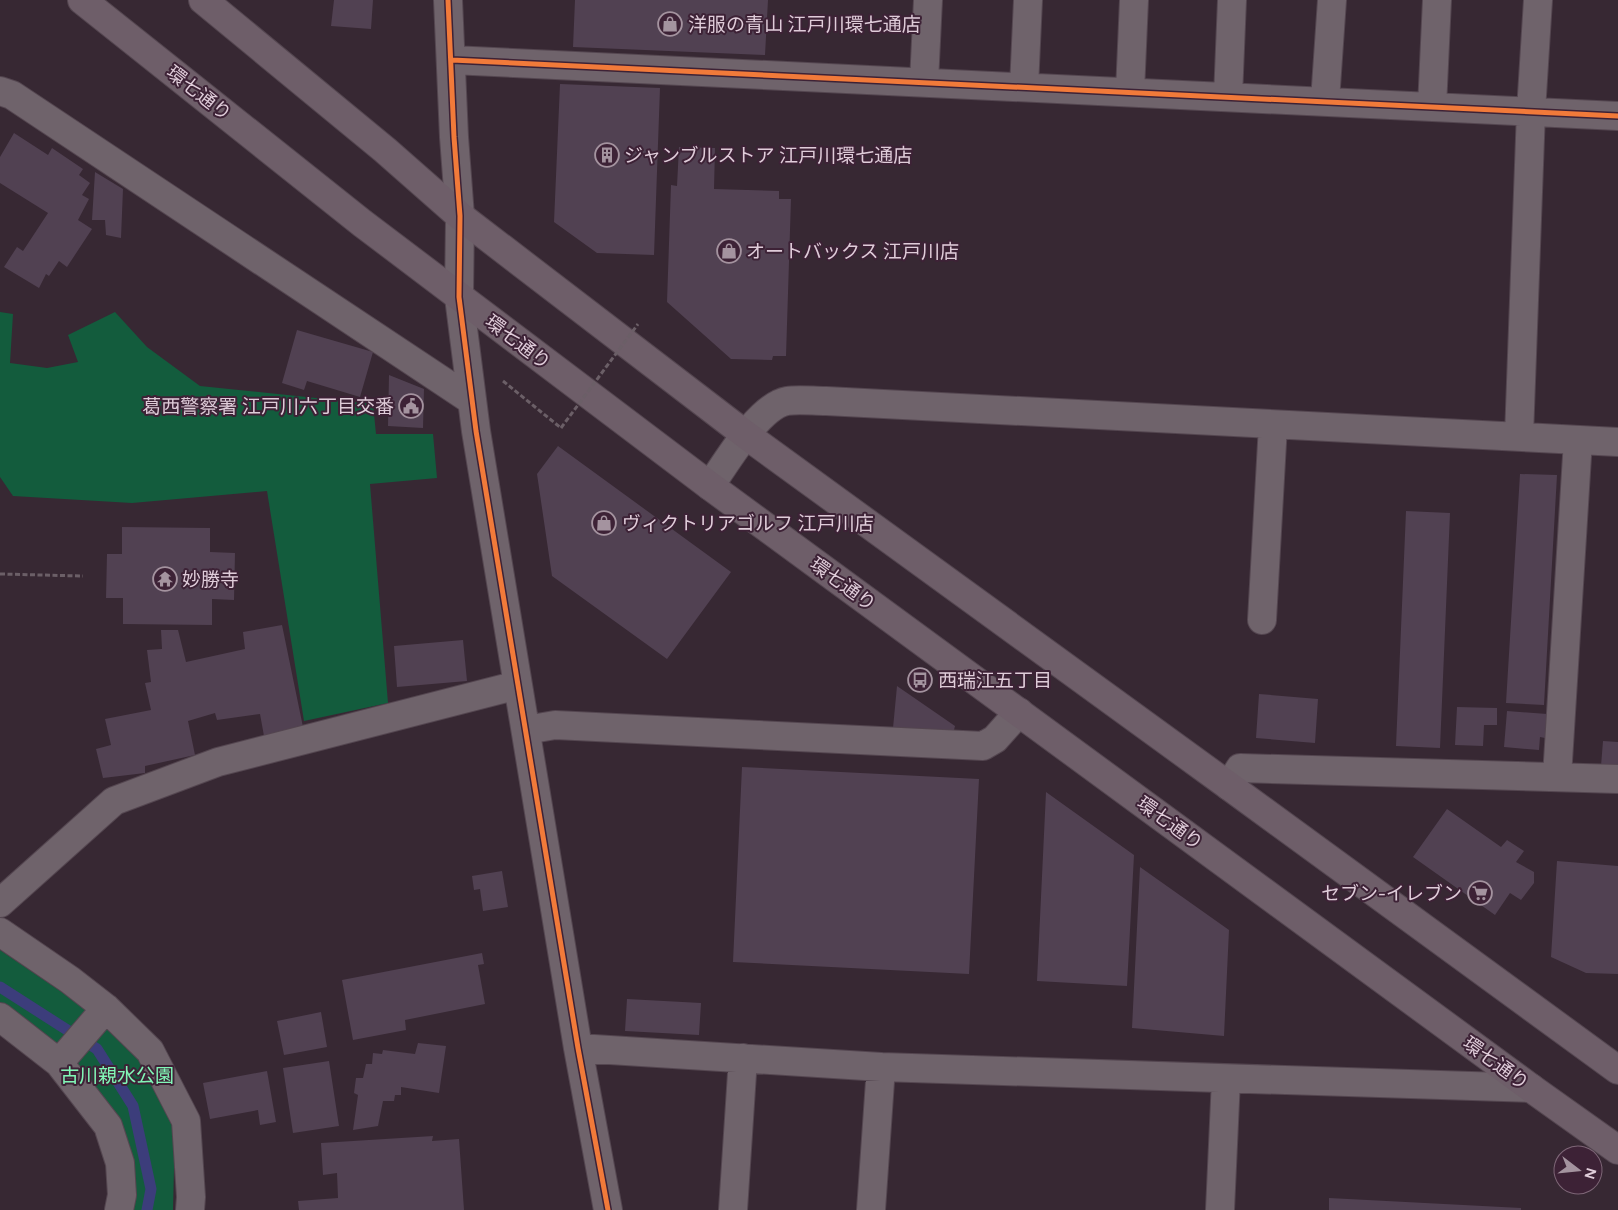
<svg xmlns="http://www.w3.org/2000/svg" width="1618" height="1210" font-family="Figtree,'Noto Sans JP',sans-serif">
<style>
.green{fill:#135c3d}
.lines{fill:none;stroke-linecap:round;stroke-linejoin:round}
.stream{stroke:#3c3d7b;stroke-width:11}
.building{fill:#514152}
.minor-casing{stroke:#544650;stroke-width:30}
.major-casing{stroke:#544650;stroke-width:30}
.path{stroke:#6b5f67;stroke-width:3;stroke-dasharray:5 2.5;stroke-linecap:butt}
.minor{stroke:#6f636b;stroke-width:28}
.major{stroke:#6e5e69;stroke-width:28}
.path-bridge{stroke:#6b5f67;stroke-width:3;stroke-dasharray:5 2.5;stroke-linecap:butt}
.cycleway-casing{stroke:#3d2236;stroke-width:8}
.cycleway{stroke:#f17a3a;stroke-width:5}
.labels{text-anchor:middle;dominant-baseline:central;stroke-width:4;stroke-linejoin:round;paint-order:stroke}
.poi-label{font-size:19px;fill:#dfccd9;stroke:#3d2236;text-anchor:start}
.street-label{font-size:19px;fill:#dfccd9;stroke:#3d2236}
.park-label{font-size:19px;fill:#82f7b7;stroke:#3d2236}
</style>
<rect width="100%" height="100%" fill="#372833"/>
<!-- green -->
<path class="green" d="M 0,312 L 13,314 L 10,363 L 47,368 L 78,362 L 68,335 L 115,312 L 147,347 L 200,386 L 373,404 L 376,434 L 433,434 L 437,478 L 370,484 L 388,703 L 304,721 L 267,491 L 132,503 L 13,496 L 0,477 Z
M 0,950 L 84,1007 L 141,1057 L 175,1126 L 173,1210 L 124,1210 L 126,1159 L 0,1008 Z"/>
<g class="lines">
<!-- stream -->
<path class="stream" d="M 0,987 L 97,1049 L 133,1106 L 151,1189 L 147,1210"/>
</g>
<!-- building -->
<path class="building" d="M 334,0 L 373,0 L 371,29 L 331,26 Z
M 575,0 L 768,0 L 765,55 L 573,47 Z
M 560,84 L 660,88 L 654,255 L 597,253 L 554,222 Z
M 14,133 L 48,155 L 52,148 L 83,169 L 79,175 L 90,183 L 82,195 L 89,199 L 78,220 L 92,229 L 67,267 L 59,261 L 49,276 L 46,274 L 39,288 L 4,267 L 17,247 L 23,251 L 48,213 L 0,183 L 0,157 Z
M 679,147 L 715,148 L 714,189 L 779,191 L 779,199 L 791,199 L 786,356 L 773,356 L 772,360 L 731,359 L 667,302 L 671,185 L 677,186 Z
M 95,172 L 123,189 L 121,238 L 106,235 L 105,220 L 92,220 Z
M 297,330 L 373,352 L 360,397 L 307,381 L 304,390 L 282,383 Z
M 389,375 L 424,389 L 423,428 L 388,426 Z
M 558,446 L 731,572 L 667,659 L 552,576 L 537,474 Z
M 1520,474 L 1557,475 L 1544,705 L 1506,703 Z
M 1406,511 L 1450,513 L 1440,748 L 1396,746 Z
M 122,527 L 210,528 L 210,552 L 235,553 L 234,600 L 212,599 L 212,625 L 123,624 L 123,598 L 106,598 L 107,554 L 122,554 Z
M 282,625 L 303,727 L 264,736 L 260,714 L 217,720 L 215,713 L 188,721 L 195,755 L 145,766 L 145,773 L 103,778 L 96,749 L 111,745 L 105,719 L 151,710 L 145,683 L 151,682 L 147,650 L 162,649 L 161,630 L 178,630 L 186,662 L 245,649 L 243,632 Z
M 463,640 L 467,681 L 397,687 L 394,646 Z
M 897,686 L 955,726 L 953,734 L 893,728 Z
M 1259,694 L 1318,699 L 1315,743 L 1256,738 Z
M 1457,707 L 1497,708 L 1497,725 L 1484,725 L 1483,746 L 1455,745 Z
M 1507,711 L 1547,714 L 1545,738 L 1540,737 L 1539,750 L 1504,747 Z
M 1603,741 L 1618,742 L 1618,767 L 1601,766 Z
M 742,767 L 979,779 L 969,974 L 733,962 Z
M 1046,792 L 1134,855 L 1127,986 L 1037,981 Z
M 1447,809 L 1501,847 L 1507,840 L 1524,851 L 1516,862 L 1534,872 L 1534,883 L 1521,900 L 1510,893 L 1495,915 L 1413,857 Z
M 1557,861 L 1618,866 L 1618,974 L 1586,973 L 1551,957 Z
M 1140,867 L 1229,930 L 1224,1036 L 1132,1028 Z
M 502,871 L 508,907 L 483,911 L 480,889 L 474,890 L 472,876 Z
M 482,953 L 484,964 L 478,965 L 485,1004 L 405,1020 L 406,1030 L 353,1040 L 342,980 Z
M 627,999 L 701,1003 L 699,1035 L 625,1031 Z
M 321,1012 L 327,1047 L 284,1055 L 277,1021 Z
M 418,1043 L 446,1046 L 439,1093 L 401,1087 L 401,1095 L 395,1095 L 394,1101 L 383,1101 L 378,1126 L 353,1130 L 358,1095 L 354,1093 L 356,1078 L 363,1078 L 366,1064 L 372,1064 L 373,1053 L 382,1054 L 383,1050 L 415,1054 Z
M 329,1061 L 339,1126 L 293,1133 L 283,1068 Z
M 267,1071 L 276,1122 L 260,1125 L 258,1110 L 210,1119 L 203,1083 Z
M 433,1136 L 432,1141 L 459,1139 L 464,1210 L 299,1210 L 298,1201 L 338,1198 L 337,1173 L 323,1175 L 321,1143 Z
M 1329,1198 L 1521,1208 L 1521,1210 L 1329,1210 Z"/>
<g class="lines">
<!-- minor casing -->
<g class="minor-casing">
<path id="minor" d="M 448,0 L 454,137 L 460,216 L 459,297 L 476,431 L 578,1048 L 608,1210
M 452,60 L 1618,116
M 924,82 L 928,0
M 1024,87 L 1028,0
M 0,91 L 12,95 L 471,400
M 1130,92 L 1134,0
M 1228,97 L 1232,0
M 1325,101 L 1332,0
M 1432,107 L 1437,0
M 1519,436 L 1531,111 L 1538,0
M 710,486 C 726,463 759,406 787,401 C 799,399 813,401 826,401 L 1618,442
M 1262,620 L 1273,425
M 526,730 L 555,725 L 983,746 L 995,739 L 1019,712
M 1557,777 L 1578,440
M 1229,786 L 1240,768 L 1618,779
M 0,903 L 114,801 L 218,762 L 518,685
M 0,932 L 70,980 L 106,1008 L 150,1051 L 186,1121 L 191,1197 L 190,1210
M 0,1017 L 59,1063 L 108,1126 L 120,1163 L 122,1195 L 119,1210
M 578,1048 L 881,1067 L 1531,1088
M 59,1063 L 106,1008
M 733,1210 L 743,1058
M 871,1210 L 881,1067
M 1220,1210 L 1226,1079"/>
</g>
<!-- major casing -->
<g class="major-casing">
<path id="major" d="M 82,0 L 362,223 L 710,486 L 1531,1088 L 1618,1150
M 203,0 L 385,150 L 460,216 L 746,435 L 1229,786 L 1618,1070"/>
</g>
<!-- path -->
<path class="path" d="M 503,381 L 561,428
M 0,574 L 83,576"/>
<!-- minor -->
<use href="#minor" class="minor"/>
<!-- major -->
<use href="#major" class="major"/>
<!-- path-bridge -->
<path class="path-bridge" d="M 561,428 L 638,324"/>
<!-- cycleway casing -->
<g class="cycleway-casing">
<path id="cycleway" d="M 448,0 L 454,137 L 460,216 L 459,297 L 476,431 L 578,1048 L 608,1210
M 452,60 L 1618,116"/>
</g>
<!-- cycleway -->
<use href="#cycleway" class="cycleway"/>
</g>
<!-- icons -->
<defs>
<g id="shop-ring" transform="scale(1.25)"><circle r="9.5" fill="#3d2236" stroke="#a4939f" stroke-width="1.5"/><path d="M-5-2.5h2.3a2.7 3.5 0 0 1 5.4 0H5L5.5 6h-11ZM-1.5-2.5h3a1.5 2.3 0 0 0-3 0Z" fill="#a4939f"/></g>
<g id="building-ring" transform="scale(1.25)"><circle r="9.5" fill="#3d2236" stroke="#a4939f" stroke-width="1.5"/><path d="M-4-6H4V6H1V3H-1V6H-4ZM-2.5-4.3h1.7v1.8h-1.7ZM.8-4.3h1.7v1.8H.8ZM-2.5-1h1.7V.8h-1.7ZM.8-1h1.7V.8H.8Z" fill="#a4939f"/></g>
<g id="civic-ring" transform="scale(1.25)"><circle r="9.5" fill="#3d2236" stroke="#a4939f" stroke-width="1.5"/><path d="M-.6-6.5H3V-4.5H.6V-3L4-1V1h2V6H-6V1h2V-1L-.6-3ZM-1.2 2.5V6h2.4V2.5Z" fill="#a4939f"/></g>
<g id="temple-ring" transform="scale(1.25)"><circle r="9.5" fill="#3d2236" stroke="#a4939f" stroke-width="1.5"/><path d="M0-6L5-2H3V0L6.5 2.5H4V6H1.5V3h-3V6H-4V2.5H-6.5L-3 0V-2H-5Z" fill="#a4939f"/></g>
<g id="bus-ring" transform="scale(1.25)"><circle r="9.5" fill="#3d2236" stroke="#a4939f" stroke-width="1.5"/><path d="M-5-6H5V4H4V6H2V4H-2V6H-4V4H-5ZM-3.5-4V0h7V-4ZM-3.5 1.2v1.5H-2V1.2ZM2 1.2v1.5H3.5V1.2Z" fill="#a4939f"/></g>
<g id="supermarket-ring" transform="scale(1.25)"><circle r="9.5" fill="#3d2236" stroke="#a4939f" stroke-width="1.5"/><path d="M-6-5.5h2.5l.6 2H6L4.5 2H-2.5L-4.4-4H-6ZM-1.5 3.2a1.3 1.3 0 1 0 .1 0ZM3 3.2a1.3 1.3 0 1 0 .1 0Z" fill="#a4939f"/></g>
</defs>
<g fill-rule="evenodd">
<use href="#shop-ring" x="670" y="24"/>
<use href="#building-ring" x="607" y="155"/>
<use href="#shop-ring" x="729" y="251"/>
<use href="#civic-ring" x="411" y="406"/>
<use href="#shop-ring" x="604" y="523"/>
<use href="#temple-ring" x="165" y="579"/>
<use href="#bus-ring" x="920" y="680"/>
<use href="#supermarket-ring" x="1480" y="893"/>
</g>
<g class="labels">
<!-- poi labels -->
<g class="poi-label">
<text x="688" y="24">洋服の青山 江戸川環七通店</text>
<text x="624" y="155">ジャンブルストア 江戸川環七通店</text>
<text x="746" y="251">オートバックス 江戸川店</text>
<text x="394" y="406" text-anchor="end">葛西警察署 江戸川六丁目交番</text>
<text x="622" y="523">ヴィクトリアゴルフ 江戸川店</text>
<text x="182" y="579">妙勝寺</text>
<text x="938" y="680">西瑞江五丁目</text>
<text x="1462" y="893" text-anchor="end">セブン-イレブン</text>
</g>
<!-- street labels -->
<g class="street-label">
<text transform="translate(199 93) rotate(38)">環七通り</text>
<text transform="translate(518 342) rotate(37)">環七通り</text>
<text transform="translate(843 584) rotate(36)">環七通り</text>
<text transform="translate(1170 823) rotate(36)">環七通り</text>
<text transform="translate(1496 1063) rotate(36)">環七通り</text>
</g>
<!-- park labels -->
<g class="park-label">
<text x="117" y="1075">古川親水公園</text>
</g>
</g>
<!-- north arrow -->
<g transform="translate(1578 1170) rotate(106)"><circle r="24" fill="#3d2236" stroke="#7e6677"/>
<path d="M0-4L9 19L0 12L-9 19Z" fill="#a4939f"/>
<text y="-8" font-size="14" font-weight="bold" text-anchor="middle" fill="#dfccd9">N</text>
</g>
</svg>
